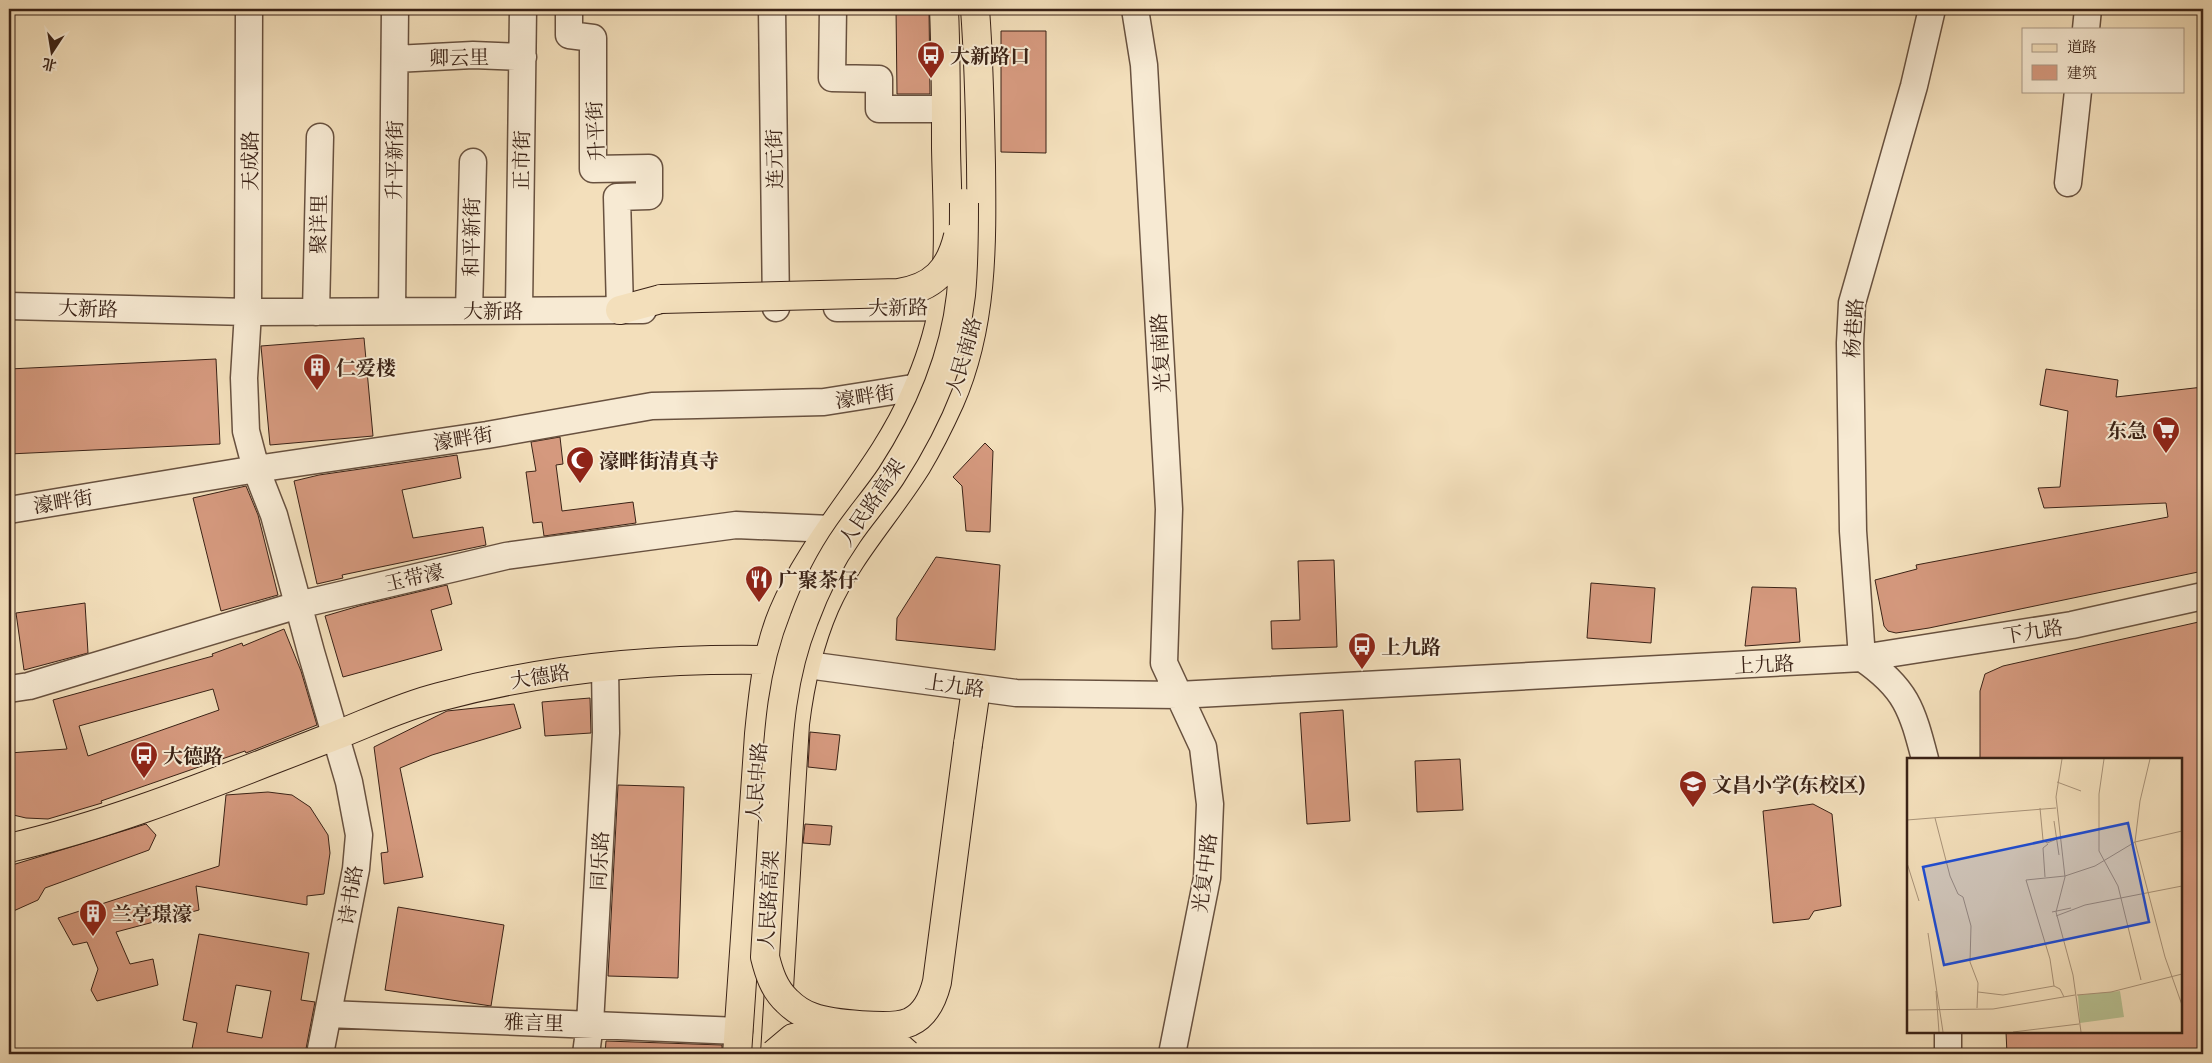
<svg xmlns="http://www.w3.org/2000/svg" width="2212" height="1063" font-family="'Gentium Book Plus','Noto Serif SC',serif">
<style>
.building{fill:#d5997e;stroke:#3a2216;fill-rule:evenodd}
.lines{fill:none;stroke-linecap:round;stroke-linejoin:round}
.minor-casing{stroke:#68513f;stroke-width:29}
.major-casing{stroke:#3a2216;stroke-width:30}
.minor{stroke:#f7ead3;stroke-width:26}
.major{stroke:#f3dfbb;stroke-width:28}
.major-bridge-casing{stroke:#3a2216;stroke-width:30;stroke-linecap:butt}
.major-bridge{stroke:#f3dfbb;stroke-width:28}
.labels{text-anchor:middle;dominant-baseline:central;stroke-width:4;stroke-linejoin:round;paint-order:stroke}
.poi-label{font-size:20px;font-weight:bold;fill:#3a2216;stroke:#f7ead3;text-anchor:start}
.street-label{font-size:20px;fill:#3a2216;stroke:#f7ead3}
.inset-road{fill:none;stroke:#a99379;stroke-width:1}
.view{fill:#1d4ed8;fill-opacity:0.15;stroke:#1d4ed8;stroke-width:2.5}
.inset-edge{fill:none;stroke:#3a2216;stroke-width:2.5}
</style>
<rect width="100%" height="100%" fill="#f3dfbb"/>
<filter id="stains"><feTurbulence type="fractalNoise" baseFrequency=".004" numOctaves="4"/><feColorMatrix values="0 0 0 0 .2 0 0 0 0 .09 0 0 0 0 .02 0 0 0 .5 -.17"/></filter>
<radialGradient id="worn" r=".72"><stop offset=".6" stop-color="#630" stop-opacity="0"/><stop offset="1" stop-color="#630" stop-opacity=".3"/></radialGradient>
<!-- building -->
<path class="building" d="M 896,9 L 929,9 L 930,94 L 897,94 Z
M 1001,31 L 1046,31 L 1046,153 L 1001,152 Z
M 364,338 L 373,436 L 270,445 L 261,346 Z
M 216,359 L 220,444 L 9,454 L 9,369 Z
M 2046,369 L 2118,380 L 2116,397 L 2203,387 L 2203,571 L 1929,628 L 1896,633 L 1888,631 L 1884,626 L 1875,580 L 1917,569 L 1916,565 L 2168,517 L 2166,503 L 2044,508 L 2038,488 L 2060,487 L 2068,411 L 2040,405 Z
M 560,437 L 563,464 L 556,465 L 562,511 L 633,502 L 636,523 L 544,536 L 542,522 L 533,523 L 526,472 L 536,471 L 531,442 Z
M 985,443 L 993,451 L 990,532 L 966,531 L 962,486 L 953,477 Z
M 457,455 L 461,478 L 402,490 L 413,538 L 483,527 L 486,545 L 342,575 L 343,578 L 317,584 L 294,481 L 319,475 Z
M 246,486 L 258,515 L 278,595 L 221,611 L 193,498 Z
M 936,557 L 1000,565 L 995,650 L 896,640 L 897,618 Z
M 1334,560 L 1337,647 L 1272,649 L 1271,621 L 1300,620 L 1298,561 Z
M 1591,583 L 1655,588 L 1651,643 L 1587,638 Z
M 447,585 L 452,604 L 431,610 L 442,650 L 343,677 L 325,616 L 359,606 Z
M 1752,587 L 1796,588 L 1800,642 L 1745,646 Z
M 85,603 L 88,653 L 24,670 L 16,613 Z
M 2203,621 L 2203,1054 L 2007,1054 L 2006,1032 L 2181,1032 L 2181,759 L 1980,759 L 1980,691 L 1985,674 L 2003,666 Z
M 284,629 L 301,671 L 317,725 L 246,753 L 245,751 L 101,801 L 102,803 L 48,819 L 26,818 L 9,814 L 9,753 L 67,749 L 53,700 L 213,656 L 212,654 L 242,643 L 243,646 ZM 213,689 L 219,710 L 88,756 L 79,726 Z
M 590,698 L 591,733 L 545,736 L 542,702 Z
M 514,704 L 521,728 L 432,755 L 400,768 L 423,877 L 384,884 L 381,853 L 388,852 L 374,747 L 447,711 Z
M 1343,710 L 1350,821 L 1307,824 L 1300,713 Z
M 810,732 L 840,735 L 836,770 L 808,767 Z
M 1460,759 L 1463,810 L 1417,812 L 1415,761 Z
M 618,785 L 684,787 L 678,978 L 608,976 Z
M 268,792 L 292,795 L 310,807 L 328,835 L 330,853 L 324,894 L 307,896 L 307,905 L 196,886 L 199,910 L 116,932 L 130,964 L 153,959 L 158,985 L 97,1001 L 91,990 L 98,969 L 87,942 L 73,945 L 58,918 L 219,866 L 226,795 Z
M 1813,804 L 1832,814 L 1841,906 L 1814,911 L 1809,919 L 1773,923 L 1763,811 Z
M 146,824 L 156,835 L 149,850 L 45,888 L 38,900 L 9,913 L 9,866 Z
M 805,824 L 832,826 L 830,845 L 803,843 Z
M 398,907 L 504,925 L 491,1006 L 385,990 Z
M 199,934 L 309,953 L 301,1000 L 315,1002 L 305,1054 L 191,1054 L 197,1023 L 183,1020 ZM 236,985 L 271,991 L 262,1038 L 227,1032 Z
M 606,1041 L 722,1045 L 722,1054 L 605,1054 Z"/>
<g class="lines">
<!-- minor casing -->
<g class="minor-casing">
<path id="minor" d="M 249,9 L 248,312 L 244,378 L 246,431 L 256,469 L 274,515 L 311,652 L 349,782 L 359,835 L 356,869 L 320,1054
M 569,9 L 569,35 L 593,38 L 593,169 L 649,168 L 649,196 L 617,197 L 620,310
M 772,9 L 776,308
M 833,9 L 832,78 L 879,79 L 879,109 L 946,109
M 1135,9 L 1144,65 L 1169,509 L 1164,663 L 1203,747 L 1210,804 L 1207,878 L 1172,1054
M 2086,29 L 2088,9
M 395,59 L 473,55 L 523,57
M 2068,183 L 2078,91
M 9,306 L 248,312 L 643,310
M 837,308 L 963,307
M 519,310 L 523,9
M 392,311 L 395,9
M 469,311 L 473,162
M 316,312 L 320,137
M 9,510 L 256,469 L 487,435 L 652,406 L 824,402 L 919,387
M 1862,658 L 1853,531 L 1850,343 L 1852,303 L 1914,86 L 1932,9
M 1862,658 C 1906,688 1912,709 1925,759
M 785,662 L 1016,693 L 1178,695 L 1862,658 L 2072,625 L 2203,596
M 9,689 L 29,686 L 298,605 L 506,556 L 736,525 L 831,529
M 328,1014 L 739,1031
M 586,1054 L 590,1024 L 606,733 L 605,667
M 1948,1054 L 1948,1032"/>
</g>
<!-- major casing -->
<g class="major-casing">
<path id="major" d="M 620,310 L 661,299
M 968,744 L 976,689
M 9,848 C 117,823 220,780 324,740 C 362,726 399,707 439,697 C 546,668 659,658 769,660
M 737,1054 L 759,734 C 763,694 767,651 783,613 C 816,534 881,474 915,395 C 927,368 938,337 943,307 C 951,255 947,200 946,148 C 946,102 946,55 944,9
M 775,1054 L 795,724 C 800,683 809,643 825,606 C 848,554 887,513 917,465 C 929,445 940,423 950,401 C 983,326 982,245 981,165 C 980,113 979,61 975,9"/>
</g>
<!-- minor -->
<use href="#minor" class="minor"/>
<!-- major -->
<use href="#major" class="major"/>
<!-- major-bridge casing -->
<g class="major-bridge-casing">
<path id="major-bridge" d="M 964,203 C 964,233 964,264 961,295 C 954,359 926,422 891,476 C 877,497 861,515 848,534 C 829,561 815,590 804,620 C 780,680 778,741 774,805 C 771,856 768,906 765,957 C 769,973 774,989 787,1001 C 794,1008 803,1014 812,1017 C 830,1024 893,1030 910,1022 C 926,1015 933,998 937,982 L 968,744
M 661,299 L 898,293 C 933,288 950,270 958,236
M 774,1054 L 793,1038 L 814,1034 L 879,1040 L 899,1047 L 907,1054"/>
</g>
<!-- major-bridge -->
<use href="#major-bridge" class="major-bridge"/>
</g>
<!-- icons -->
<defs>
<g id="bus-pin" transform="scale(1.4375)"><path d="M0 17L-7.5 6A9.5 9.5 0 1 1 7.5 6Z" fill="#8f2418" stroke="#f7ead3"/><path d="M-5-6H5V4H4V6H2V4H-2V6H-4V4H-5ZM-3.5-4V0h7V-4ZM-3.5 1.2v1.5H-2V1.2ZM2 1.2v1.5H3.5V1.2Z" fill="#fff"/></g>
<g id="building-pin" transform="scale(1.4375)"><path d="M0 17L-7.5 6A9.5 9.5 0 1 1 7.5 6Z" fill="#8f2418" stroke="#f7ead3"/><path d="M-4-6H4V6H1V3H-1V6H-4ZM-2.5-4.3h1.7v1.8h-1.7ZM.8-4.3h1.7v1.8H.8ZM-2.5-1h1.7V.8h-1.7ZM.8-1h1.7V.8H.8Z" fill="#fff"/></g>
<g id="supermarket-pin" transform="scale(1.4375)"><path d="M0 17L-7.5 6A9.5 9.5 0 1 1 7.5 6Z" fill="#8f2418" stroke="#f7ead3"/><path d="M-6-5.5h2.5l.6 2H6L4.5 2H-2.5L-4.4-4H-6ZM-1.5 3.2a1.3 1.3 0 1 0 .1 0ZM3 3.2a1.3 1.3 0 1 0 .1 0Z" fill="#fff"/></g>
<g id="mosque-pin" transform="scale(1.4375)"><path d="M0 17L-7.5 6A9.5 9.5 0 1 1 7.5 6Z" fill="#8f2418" stroke="#f7ead3"/><path d="M3.5-4.9A6 6 0 1 0 3.5 4.9A5 5 0 1 1 3.5-4.9Z" fill="#fff"/></g>
<g id="restaurant-pin" transform="scale(1.4375)"><path d="M0 17L-7.5 6A9.5 9.5 0 1 1 7.5 6Z" fill="#8f2418" stroke="#f7ead3"/><path d="M-5-6h1v4h1v-4h1v4h1v-4h1v5L-1.5 .5V6h-2V.5L-5-1ZM5-6V6H3V1.5H1.5Q1.5-4 5-6Z" fill="#fff"/></g>
<g id="school-pin" transform="scale(1.4375)"><path d="M0 17L-7.5 6A9.5 9.5 0 1 1 7.5 6Z" fill="#8f2418" stroke="#f7ead3"/><path d="M0-5L7-2L0 1L-7-2ZM-4 1L0 2.5L4 1V4Q0 6-4 4Z" fill="#fff"/></g>
</defs>
<g fill-rule="evenodd">
<use href="#bus-pin" x="931" y="55"/>
<use href="#building-pin" x="317" y="367"/>
<use href="#supermarket-pin" x="2166" y="430"/>
<use href="#mosque-pin" x="580" y="460"/>
<use href="#restaurant-pin" x="759" y="579"/>
<use href="#bus-pin" x="1362" y="646"/>
<use href="#bus-pin" x="144" y="755"/>
<use href="#school-pin" x="1693" y="784"/>
<use href="#building-pin" x="93" y="913"/>
</g>
<g class="labels">
<!-- poi labels -->
<g class="poi-label">
<text x="950" y="55">大新路口</text>
<text x="336" y="367">仁爱楼</text>
<text x="2147" y="430" text-anchor="end">东急</text>
<text x="599" y="460">濠畔街清真寺</text>
<text x="778" y="579">广聚茶仔</text>
<text x="1381" y="646">上九路</text>
<text x="163" y="755">大德路</text>
<text x="1712" y="784">文昌小学(东校区)</text>
<text x="112" y="913">兰亭璟濠</text>
</g>
<!-- street labels -->
<g class="street-label">
<text transform="translate(459 57) rotate(-1)">卿云里</text>
<text transform="translate(595 131) rotate(-93)">升平街</text>
<text transform="translate(774 159) rotate(-91)">连元街</text>
<text transform="translate(394 160) rotate(-89)">升平新街</text>
<text transform="translate(521 160) rotate(-89)">正市街</text>
<text transform="translate(249 161) rotate(-90)">天成路</text>
<text transform="translate(318 224) rotate(-89)">聚详里</text>
<text transform="translate(471 237) rotate(-89)">和平新街</text>
<text transform="translate(898 307) rotate(-1)">大新路</text>
<text transform="translate(88 308) rotate(2)">大新路</text>
<text x="493" y="310">大新路</text>
<text transform="translate(1853 328) rotate(-86)">杨巷路</text>
<text transform="translate(1160 353) rotate(-93)">光复南路</text>
<text transform="translate(963 356) rotate(-74)">人民南路</text>
<text transform="translate(865 396) rotate(-9)">濠畔街</text>
<text transform="translate(463 438) rotate(-9)">濠畔街</text>
<text transform="translate(63 501) rotate(-9)">濠畔街</text>
<text transform="translate(871 502) rotate(-56)">人民路高架</text>
<text transform="translate(414 577) rotate(-13)">玉带濠</text>
<text transform="translate(2033 631) rotate(-9)">下九路</text>
<text transform="translate(1764 664) rotate(-3)">上九路</text>
<text transform="translate(540 676) rotate(-9)">大德路</text>
<text transform="translate(955 685) rotate(8)">上九路</text>
<text transform="translate(756 782) rotate(-86)">人民中路</text>
<text transform="translate(599 861) rotate(-87)">同乐路</text>
<text transform="translate(1204 873) rotate(-83)">光复中路</text>
<text transform="translate(350 895) rotate(-81)">诗书路</text>
<text transform="translate(768 900) rotate(-87)">人民路高架</text>
<text transform="translate(534 1022) rotate(2)">雅言里</text>
</g>
</g>
<!-- overview -->
<g transform="translate(1907 758)">
<rect width="275" height="275" fill="#f3dfbb"/>
<path d="M 213,233 L 217,259 L 173,265 L 171,237 Z" fill="#b8c293"/>
<path class="inset-road" d="M 155,1 L 149,39 L 158,119 L 149,154 L 166,217 L 174,274M 197,1 L 192,36 L 192,93 L 211,128 L 234,222M 243,1 L 233,43 L 228,84 L 258,199 L 275,247M 150,24 L 174,33M 133,50 L 136,82 L 140,85 L 150,81M 28,60 L 43,118 L 51,136 L 56,139 L 64,168 L 63,204 L 71,225 L 70,250M 0,62 L 149,50M 147,63 L 152,97M 0,105 L 12,143M 158,118 L 188,108 L 228,84 L 275,73M 138,119 L 136,90 L 141,86M 178,147 L 275,128M 145,154 L 164,150M 149,158 L 178,147M 21,175 L 36,274M 147,228 L 143,201 L 119,122 L 158,118M 29,233 L 32,274M 71,234 L 96,237 L 147,228 L 153,231 L 157,239M 170,237 L 204,234 L 275,216M 0,252 L 86,251 L 168,237M 106,274 L 172,266"/>
<path class="view" d="M 221,65 L 242,164 L 37,207 L 16,109 Z"/>
<rect width="275" height="275" class="inset-edge"/>
</g>
<!-- margin -->
<rect width="2212" height="1063" fill="none" stroke="#f3dfbb" stroke-width="30"/>
<rect x="10" y="10" width="2192" height="1043" fill="none" stroke="#3a2216" stroke-width="2.5"/>
<rect x="15" y="15" width="2182" height="1033" fill="none" stroke="#3a2216"/>
<!-- legend -->
<rect x="2022" y="28" width="162" height="65" fill="#f7ead3" stroke="#ab9a87"/>
<rect x="2032" y="44" width="25" height="8" fill="#f3dfbb" stroke="#ab9a87"/>
<text x="2067" y="52" font-size="15" fill="#3a2216">道路</text>
<rect x="2032" y="65" width="25" height="15" fill="#d5997e" stroke="#ab9a87"/>
<text x="2067" y="78" font-size="15" fill="#3a2216">建筑</text>
<!-- north arrow -->
<g transform="translate(52 52) rotate(192)" stroke="#f7ead3" stroke-width="4" paint-order="stroke">
<path d="M0-4L9 19L0 12L-9 19Z" fill="#3a2216"/>
<text y="-8" font-size="14" font-weight="bold" text-anchor="middle" fill="#3a2216">北</text>
</g>
<rect width="100%" height="100%" filter="url(#stains)"/>
<rect width="100%" height="100%" fill="url(#worn)"/>
</svg>
